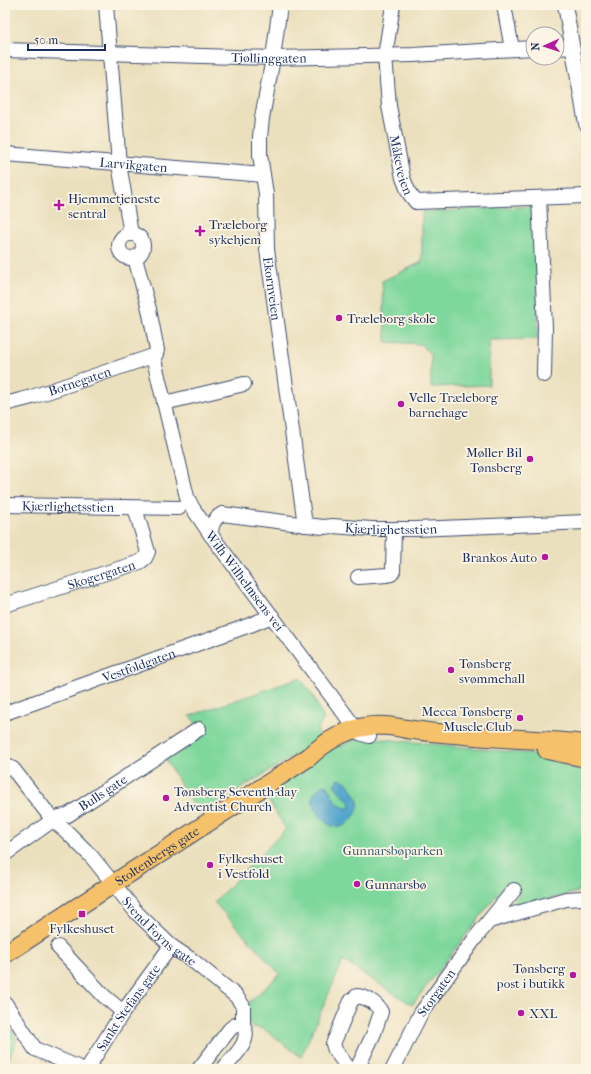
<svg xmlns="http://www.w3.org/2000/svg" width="591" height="1074" font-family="'IM FELL French Canon',serif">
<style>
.green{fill:#7ed79c;stroke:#4c837d}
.water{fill:#4fa4cb;stroke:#356a94}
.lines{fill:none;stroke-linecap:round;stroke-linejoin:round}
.minor-casing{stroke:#3a4a6c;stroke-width:16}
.major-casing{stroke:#3a4a6c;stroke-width:20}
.minor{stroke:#fff;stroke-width:14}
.major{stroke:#f5c16b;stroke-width:18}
.poi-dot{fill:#b5179e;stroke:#fcf5e5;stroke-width:1.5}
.labels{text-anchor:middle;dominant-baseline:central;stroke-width:3.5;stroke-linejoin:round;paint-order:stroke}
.street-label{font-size:13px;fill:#1b2f5e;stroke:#fcf5e5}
.poi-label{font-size:13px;fill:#1b2f5e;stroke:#fcf5e5;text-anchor:start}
.park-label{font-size:13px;fill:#34596e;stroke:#fcf5e5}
</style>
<rect width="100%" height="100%" fill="#fcf5e5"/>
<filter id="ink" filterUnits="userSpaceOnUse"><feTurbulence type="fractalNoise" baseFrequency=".025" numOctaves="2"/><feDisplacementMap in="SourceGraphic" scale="8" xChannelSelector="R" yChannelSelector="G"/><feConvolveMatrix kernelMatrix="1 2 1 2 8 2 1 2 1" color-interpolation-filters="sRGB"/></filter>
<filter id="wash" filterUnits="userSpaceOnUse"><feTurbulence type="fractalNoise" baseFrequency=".012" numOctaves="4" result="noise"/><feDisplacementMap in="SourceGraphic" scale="16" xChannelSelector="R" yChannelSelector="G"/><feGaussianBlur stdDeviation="0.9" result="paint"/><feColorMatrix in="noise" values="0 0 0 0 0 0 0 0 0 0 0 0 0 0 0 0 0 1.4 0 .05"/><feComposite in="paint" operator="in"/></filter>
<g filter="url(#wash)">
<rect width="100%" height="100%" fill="#ebe0bd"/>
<!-- green -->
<path class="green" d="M 536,206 L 538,339 L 489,340 L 489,385 L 431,387 L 431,355 L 420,344 L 386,342 L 382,281 L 422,262 L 422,212 Z
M 300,678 L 313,696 L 324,719 L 318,728 L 318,734 L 321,739 L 199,814 L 164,757 L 201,730 L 190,716 Z
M 364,737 L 532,754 L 586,772 L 586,858 L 578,892 L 507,909 L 520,894 L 507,882 L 412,1005 L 343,961 L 301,1057 L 264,1029 L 250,1026 L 245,1006 L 280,974 L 214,902 L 286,829 L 262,790 L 328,750 Z
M 5,1021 L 17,1039 L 5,1067 Z"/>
<!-- water -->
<path class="water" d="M 341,779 C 349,782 353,791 357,798 C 360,804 358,810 355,815 C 344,831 332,831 320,816 C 316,811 310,803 313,796 C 314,792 319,788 323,785 L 328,786 C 332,795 336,807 347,808 L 350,807 L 350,803 L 334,785 L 337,780 Z"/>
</g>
<g filter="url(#ink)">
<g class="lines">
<!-- minor casing -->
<g class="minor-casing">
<g id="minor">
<path d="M 106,5 L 119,164 L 131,234"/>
<path id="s1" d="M 280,5 L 273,58 L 262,118 L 260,137 L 260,155 L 266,194 L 267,249 L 305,525"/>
<path id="s2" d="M 393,5 L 385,56 L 389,106 L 403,178 L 409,193 L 416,202 L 586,196"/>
<path d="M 504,5 L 512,49"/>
<path d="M 565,5 L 586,124"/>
<path d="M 557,48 L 572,47"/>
<path id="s3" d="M 5,50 L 273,58 L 413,55 L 533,48"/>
<path id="s4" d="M 5,154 L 263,175"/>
<path d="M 539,198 L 545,328 L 544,375"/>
<circle cx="131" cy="246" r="12"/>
<path d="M 135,258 L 149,309 L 157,350 L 156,354 L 153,356"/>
<path id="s5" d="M 153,356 L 187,497 L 192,507 L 211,535 L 356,729 L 360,733 L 369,736"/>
<path d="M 164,403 L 244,384"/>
<path id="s6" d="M 5,404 L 32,397 L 153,356"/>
<path id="s7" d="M 5,505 L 179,508"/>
<path id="s8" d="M 211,535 C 211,526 213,519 222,514 L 323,527 L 333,526 L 371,529 L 415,529 L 586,522"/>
<path d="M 358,577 L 387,575 L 391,574 L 393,571 L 394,529"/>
<path id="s9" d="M 5,605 L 140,562 L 145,558 L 148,552 L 135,508"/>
<path id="s10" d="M 5,713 L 250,625 L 272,616"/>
<path id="s11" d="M 5,766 L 7,766 L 13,769 L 53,820 L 68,833 L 91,856 L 137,913 L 171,946 L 192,960 L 236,996 L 243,1006 L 243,1025"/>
<path id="s12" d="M 5,854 L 53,820 L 59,817 L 68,815 L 199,729"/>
<path d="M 489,921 L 566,899 L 582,898"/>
<path d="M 58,947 L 104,996 L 123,1012"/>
<path d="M 5,1003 L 35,1049 L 82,1069"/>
<path id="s13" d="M 87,1069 L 123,1012 L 171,946"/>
<path d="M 199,1069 L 230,1029 L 235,1025 L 243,1025"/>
<path d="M 223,1069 C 233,1057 253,1041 243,1025"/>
<path d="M 349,1069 L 335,1050 L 333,1044 L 351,1001 L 357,996 C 366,997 377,1003 381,1012 L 374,1033 L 357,1069"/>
<path id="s14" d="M 393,1069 L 421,1013 L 476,937 L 514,890"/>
</g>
</g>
<!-- major casing -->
<g class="major-casing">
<g id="major">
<path d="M 547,750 L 586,758"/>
<path id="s15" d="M 5,954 L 309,757 C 325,742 343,731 364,727 C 384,723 402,729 422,731 C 433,733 444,733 455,734 C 499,739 542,739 586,744"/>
</g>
</g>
<!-- minor -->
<use href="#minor" class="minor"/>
<!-- major -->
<use href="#major" class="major"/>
</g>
</g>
<!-- markers -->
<g class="poi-dot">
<path d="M57 199h4v4h4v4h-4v4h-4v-4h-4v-4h4z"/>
<path d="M198 225h4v4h4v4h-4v4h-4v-4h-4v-4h4z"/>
<circle cx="339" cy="318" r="4"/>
<circle cx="401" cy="404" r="4"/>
<circle cx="530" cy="459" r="4"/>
<circle cx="545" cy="557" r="4"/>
<circle cx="451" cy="670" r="4"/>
<circle cx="520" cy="718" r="4"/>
<circle cx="166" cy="798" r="4"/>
<circle cx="210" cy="865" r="4"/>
<circle cx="357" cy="884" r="4"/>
<rect x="78" y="910" width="8" height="8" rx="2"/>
<circle cx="573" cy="975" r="4"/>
<circle cx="521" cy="1013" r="4"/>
</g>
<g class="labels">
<!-- street labels -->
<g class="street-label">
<text stroke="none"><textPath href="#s3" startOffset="264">Tjøllinggaten</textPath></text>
<text stroke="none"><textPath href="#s2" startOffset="162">Måkeveien</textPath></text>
<text stroke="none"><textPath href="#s4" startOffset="129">Larvikgaten</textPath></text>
<text stroke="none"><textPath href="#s1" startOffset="286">Ekornveien</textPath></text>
<text stroke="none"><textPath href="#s6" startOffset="78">Botnegaten</textPath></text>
<text stroke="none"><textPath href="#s7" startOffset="63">Kjærlighetsstien</textPath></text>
<text stroke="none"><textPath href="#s8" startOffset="195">Kjærlighetsstien</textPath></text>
<text stroke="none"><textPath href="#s9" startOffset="101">Skogergaten</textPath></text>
<text stroke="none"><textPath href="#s5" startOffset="247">Wilh Wilhelmsens vei</textPath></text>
<text stroke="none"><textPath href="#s10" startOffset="142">Vestfoldgaten</textPath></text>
<text stroke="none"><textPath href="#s12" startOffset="116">Bulls gate</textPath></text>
<text stroke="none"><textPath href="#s15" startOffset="181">Stoltenbergs gate</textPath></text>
<text stroke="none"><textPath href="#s11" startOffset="228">Svend Foyns gate</textPath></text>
<text stroke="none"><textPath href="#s14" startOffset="88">Storgaten</textPath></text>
<text stroke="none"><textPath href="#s13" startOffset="74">Sankt Stefans gate</textPath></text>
</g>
<!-- poi labels -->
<g class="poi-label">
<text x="68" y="198">Hjemmetjeneste<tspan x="68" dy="15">sentral</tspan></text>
<text x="209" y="224">Træleborg<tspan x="209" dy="15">sykehjem</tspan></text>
<text x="347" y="318">Træleborg skole</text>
<text x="409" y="397">Velle Træleborg<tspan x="409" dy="15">barnehage</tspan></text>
<text x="522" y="452" text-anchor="end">Møller Bil<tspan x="522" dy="15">Tønsberg</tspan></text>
<text x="537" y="557" text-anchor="end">Brankos Auto</text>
<text x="459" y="663">Tønsberg<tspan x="459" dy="15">svømmehall</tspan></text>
<text x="512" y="711" text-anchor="end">Mecca Tønsberg<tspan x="512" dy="15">Muscle Club</tspan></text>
<text x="174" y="791">Tønsberg Seventh-day<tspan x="174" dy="15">Adventist Church</tspan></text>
<text x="218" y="858">Fylkeshuset<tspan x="218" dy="15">i Vestfold</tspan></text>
<text x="365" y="884">Gunnarsbø</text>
<text x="82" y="928" text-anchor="middle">Fylkeshuset</text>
<text x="565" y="968" text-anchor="end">Tønsberg<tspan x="565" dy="15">post i butikk</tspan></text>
<text x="529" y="1013">XXL</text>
</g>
<!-- park labels -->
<g class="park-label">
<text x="393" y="850">Gunnarsbøparken</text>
</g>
</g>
<!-- margin -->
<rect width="591" height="1074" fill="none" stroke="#fcf5e5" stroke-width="20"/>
<!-- north arrow -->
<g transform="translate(545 46) rotate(267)"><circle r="19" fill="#fcf5e5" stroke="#a2a6af"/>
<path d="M0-3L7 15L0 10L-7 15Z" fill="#b5179e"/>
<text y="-6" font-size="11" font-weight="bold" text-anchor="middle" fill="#1b2f5e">N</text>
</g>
<!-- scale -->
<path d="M28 44v6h77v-6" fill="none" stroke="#1b2f5e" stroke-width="2"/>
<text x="34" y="44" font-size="12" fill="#1b2f5e" stroke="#fcf5e5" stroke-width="3" paint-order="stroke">50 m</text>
</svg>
